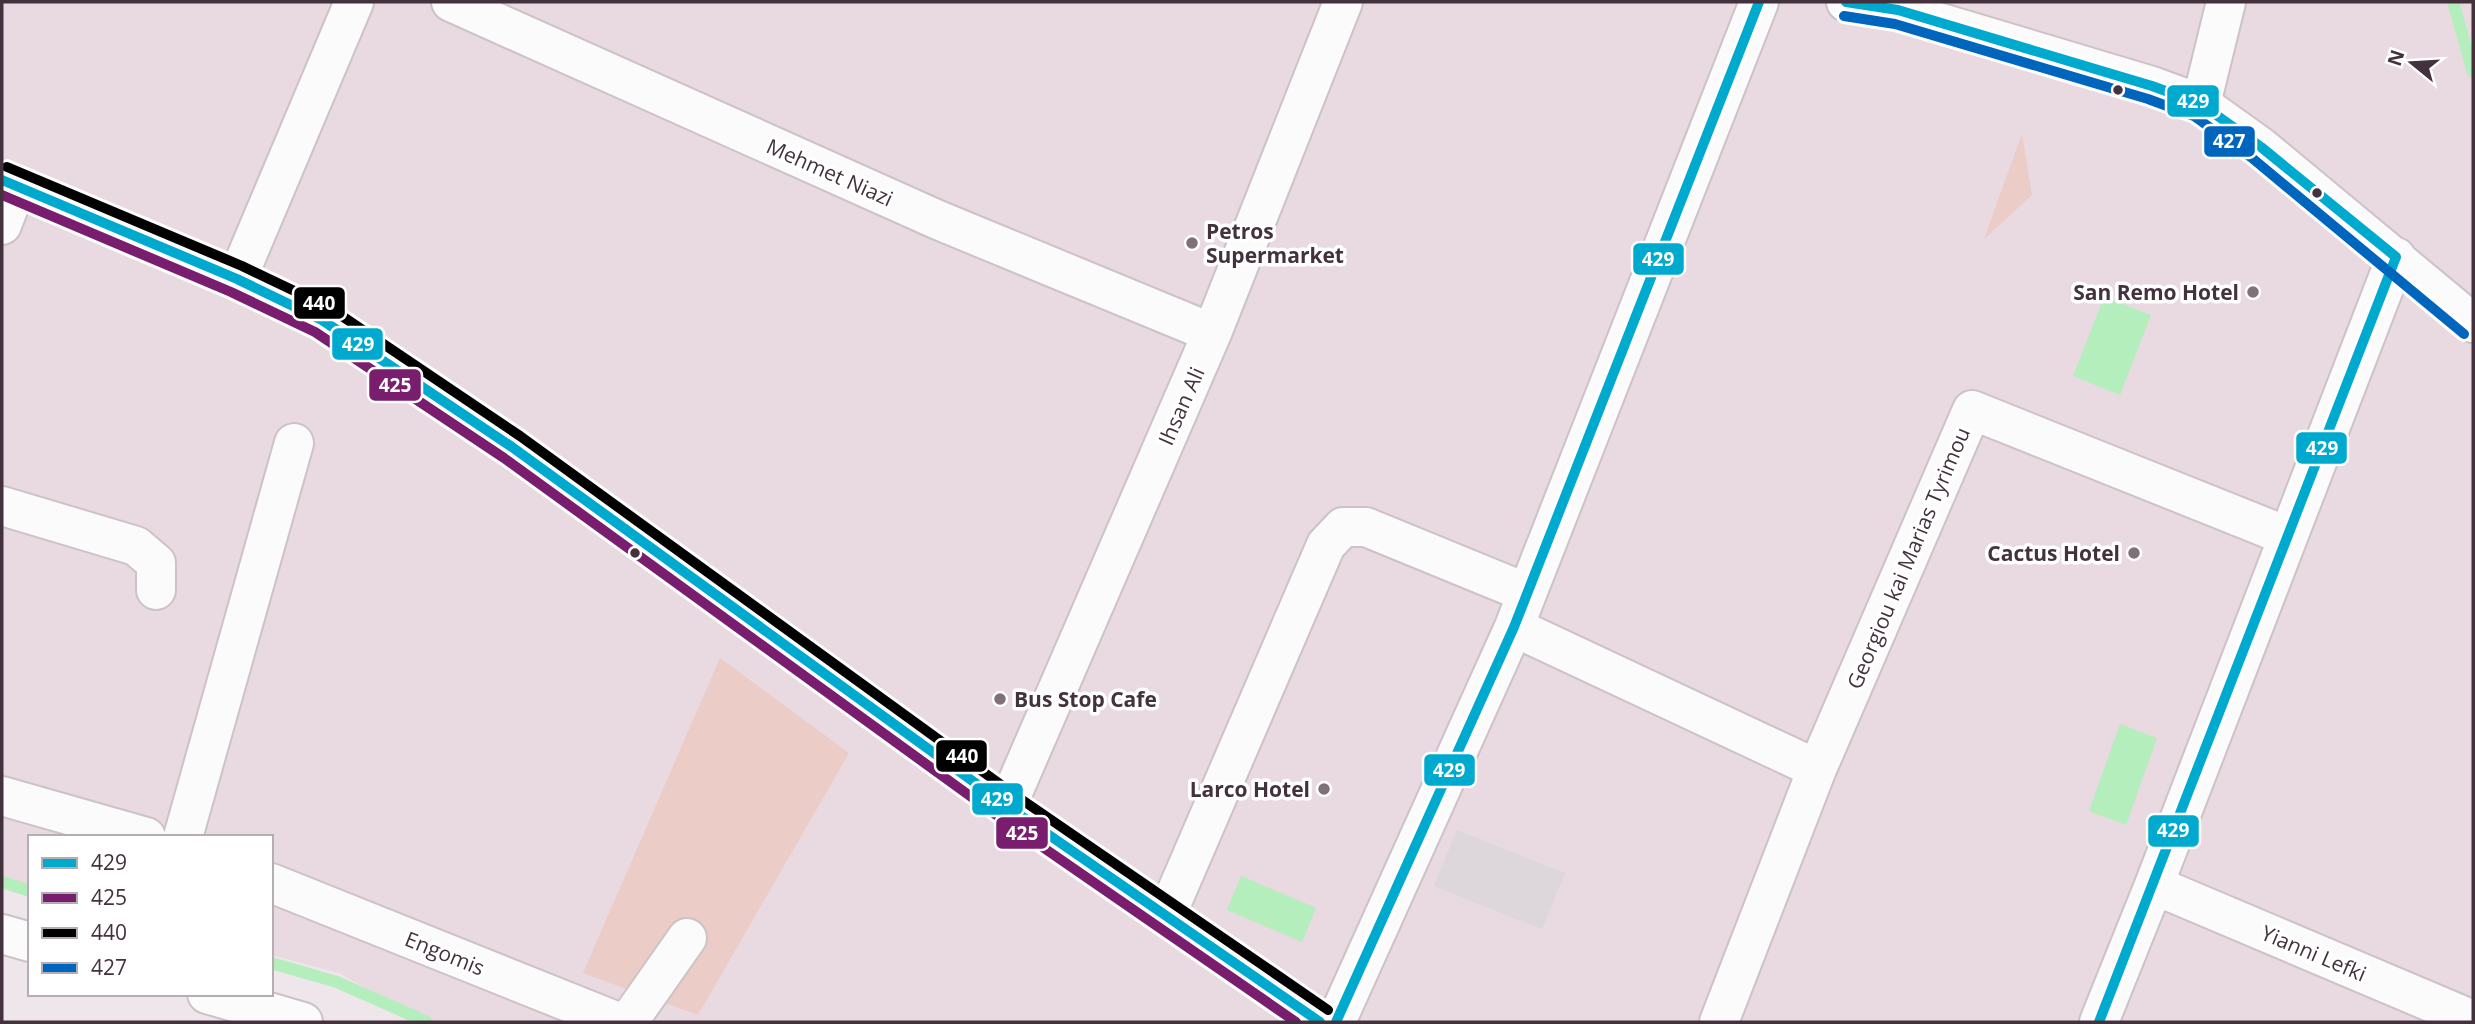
<svg xmlns="http://www.w3.org/2000/svg" width="2475" height="1024" font-family="'Open Sans',sans-serif">
<style>
.residential{fill:#e9d9e1}
.green{fill:#ebccc6}
.parking{fill:#ddd6da}
.water{fill:#b3eebc}
.lines{fill:none;stroke-linecap:round;stroke-linejoin:round}
.stream{stroke:#b3eebc;stroke-width:12}
.minor-casing{stroke:#ccc2c8;stroke-width:42}
.minor{stroke:#fcfbfc;stroke-width:38}
.bus-1-casing{stroke:#fff;stroke-width:16}
.bus-2-casing{stroke:#fff;stroke-width:16}
.bus-3-casing{stroke:#fff;stroke-width:16}
.bus-4-casing{stroke:#fff;stroke-width:16}
.bus-1{stroke:#00a9ce;stroke-width:10}
.bus-2{stroke:#791d6e;stroke-width:10}
.bus-3{stroke:#000;stroke-width:10}
.bus-4{stroke:#0065bd;stroke-width:10}
.bus-dot{fill:#43323d;stroke:#fff;stroke-width:2.5}
.poi-dot{fill:#7f717a;stroke:#fff;stroke-width:2.5}
.labels{text-anchor:middle;dominant-baseline:central;stroke-width:7;stroke-linejoin:round;paint-order:stroke}
.street-label{font-size:21px;fill:#43323d;stroke:#fff}
.poi-label{font-size:21px;font-weight:bold;fill:#43323d;stroke:#fff;text-anchor:end}
.line-badge{stroke:#fff;stroke-width:2.5}
.badge-label{font-size:19px;text-anchor:middle;font-weight:bold;fill:#fff}
</style>
<rect width="100%" height="100%" fill="#eee6ea"/>
<!-- residential -->
<path class="residential" d="M 2,2 L 2473,2 L 2473,1022 L 424,1022 L 339,973 L 271,955 L 271,837 L 30,837 L 30,891 L 2,883 Z"/>
<!-- green -->
<path class="green" d="M 2022,134 L 2032,195 L 1984,239 Z
M 720,658 L 849,753 L 698,1015 L 583,973 Z"/>
<!-- parking -->
<path class="parking" d="M 1457,830 L 1565,873 L 1542,929 L 1434,886 Z"/>
<!-- water -->
<path class="water" d="M 2104,297 L 2151,315 L 2120,395 L 2073,376 Z
M 2120,724 L 2157,738 L 2126,825 L 2089,811 Z
M 1241,876 L 1316,908 L 1302,942 L 1227,910 Z"/>
<g class="lines">
<!-- stream -->
<path class="stream" d="M 2453,2 L 2473,72
M 2,882 L 30,891
M 271,963 L 337,982 L 427,1022"/>
<!-- minor casing -->
<g class="minor-casing">
<path id="minor" d="M 451,2 L 938,220 L 1212,333
M 1846,2 L 1898,10 L 2152,86 L 2201,104 L 2261,147 L 2473,323
M 2201,104 L 2226,2
M 2,180 L 237,279 L 322,320 L 512,447 L 1007,806 L 1320,1022
M 2,225 L 17,186
M 237,279 L 354,2
M 2,506 L 136,546 L 156,563 L 156,590
M 1514,627 L 1817,769
M 2,796 L 146,837
M 1007,806 L 1212,333 L 1343,2
M 183,837 L 294,443
M 271,883 L 618,1022
M 2154,885 L 2473,1020
M 1166,916 L 1326,545 L 1343,527 L 1366,527 L 1527,593
M 2,934 L 30,942
M 207,994 L 303,1022
M 628,1022 L 687,938
M 1336,1022 L 1514,627 L 1759,2
M 1719,1022 L 1817,769 L 1972,410 L 2287,536
M 2099,1022 L 2154,885 L 2396,257"/>
</g>
<!-- minor -->
<use href="#minor" class="minor"/>
<!-- bus-1 casing -->
<g class="bus-1-casing">
<path id="bus-1" d="M 1846,2 L 1898,10 L 2152,86 L 2201,104 L 2261,147 L 2396,257
M 2,180 L 237,279 L 322,320 L 512,447 L 1007,806 L 1320,1022
M 1336,1022 L 1514,627 L 1759,2
M 2099,1022 L 2396,257"/>
</g>
<!-- bus-2 casing -->
<g class="bus-2-casing">
<path id="bus-2" d="M 2,195 L 231,292 L 315,332 L 504,458 L 999,817 L 1296,1022"/>
</g>
<!-- bus-3 casing -->
<g class="bus-3-casing">
<path id="bus-3" d="M 7,167 L 242,266 L 330,308 L 520,436 L 1015,795 L 1328,1010"/>
</g>
<!-- bus-4 casing -->
<g class="bus-4-casing">
<path id="bus-4" d="M 1844,16 L 1895,24 L 2148,99 L 2194,116 L 2252,158 L 2464,334"/>
</g>
<!-- bus-1 -->
<use href="#bus-1" class="bus-1"/>
<!-- bus-2 -->
<use href="#bus-2" class="bus-2"/>
<!-- bus-3 -->
<use href="#bus-3" class="bus-3"/>
<!-- bus-4 -->
<use href="#bus-4" class="bus-4"/>
</g>
<!-- markers -->
<g class="bus-dot">
<circle cx="2118" cy="90" r="6"/>
<circle cx="2317" cy="193" r="6"/>
<circle cx="635" cy="553" r="6"/>
</g>
<g class="poi-dot">
<circle cx="1192" cy="243" r="7"/>
<circle cx="2253" cy="292" r="7"/>
<circle cx="2134" cy="553" r="7"/>
<circle cx="1000" cy="699" r="7"/>
<circle cx="1324" cy="789" r="7"/>
</g>
<g class="labels">
<!-- street labels -->
<g class="street-label">
<text transform="translate(830 172) rotate(24)">Mehmet Niazi</text>
<text transform="translate(1181 406) rotate(-66)">Ihsan Ali</text>
<text transform="translate(1908 558) rotate(-67)">Georgiou kai Marias Tyrimou</text>
<text transform="translate(445 953) rotate(22)">Engomis</text>
<text transform="translate(2314 953) rotate(23)">Yianni Lefki</text>
</g>
<!-- poi labels -->
<g class="poi-label">
<text x="1206" y="231" text-anchor="start">Petros<tspan x="1206" dy="24">Supermarket</tspan></text>
<text x="2239" y="292">San Remo Hotel</text>
<text x="2120" y="553">Cactus Hotel</text>
<text x="1014" y="699" text-anchor="start">Bus Stop Cafe</text>
<text x="1310" y="789">Larco Hotel</text>
</g>
</g>
<g class="line-badge">
<rect x="2166" y="84" width="54" height="34" rx="7" fill="#00a9ce"/>
<rect x="2203" y="125" width="53" height="33" rx="7" fill="#0065bd"/>
<rect x="1632" y="242" width="53" height="34" rx="7" fill="#00a9ce"/>
<rect x="293" y="286" width="53" height="34" rx="7" fill="#000"/>
<rect x="331" y="327" width="53" height="34" rx="7" fill="#00a9ce"/>
<rect x="368" y="368" width="54" height="34" rx="7" fill="#791d6e"/>
<rect x="2295" y="431" width="53" height="34" rx="7" fill="#00a9ce"/>
<rect x="935" y="739" width="53" height="34" rx="7" fill="#000"/>
<rect x="1423" y="753" width="53" height="34" rx="7" fill="#00a9ce"/>
<rect x="971" y="782" width="53" height="34" rx="7" fill="#00a9ce"/>
<rect x="2147" y="814" width="53" height="34" rx="7" fill="#00a9ce"/>
<rect x="995" y="816" width="54" height="34" rx="7" fill="#791d6e"/>
</g>
<g class="badge-label">
<text x="2193" y="108">429</text>
<text x="2229" y="148">427</text>
<text x="1658" y="266">429</text>
<text x="319" y="310">440</text>
<text x="358" y="351">429</text>
<text x="395" y="392">425</text>
<text x="2322" y="455">429</text>
<text x="962" y="763">440</text>
<text x="1449" y="777">429</text>
<text x="997" y="806">429</text>
<text x="2173" y="837">429</text>
<text x="1022" y="840">425</text>
</g>
<!-- border -->
<rect width="2475" height="1024" fill="none" stroke="#43323d" stroke-width="7"/>
<!-- legend -->
<rect x="28" y="835" width="245" height="161" fill="#ffffff" stroke="#b4adb1" stroke-width="2"/>
<rect x="42" y="858" width="35" height="10" fill="#00a9ce" stroke="#b4adb1" stroke-width="2"/>
<text x="91" y="870" font-size="21" fill="#43323d">429</text>
<rect x="42" y="893" width="35" height="10" fill="#791d6e" stroke="#b4adb1" stroke-width="2"/>
<text x="91" y="905" font-size="21" fill="#43323d">425</text>
<rect x="42" y="928" width="35" height="10" fill="#000000" stroke="#b4adb1" stroke-width="2"/>
<text x="91" y="940" font-size="21" fill="#43323d">440</text>
<rect x="42" y="963" width="35" height="10" fill="#0065bd" stroke="#b4adb1" stroke-width="2"/>
<text x="91" y="975" font-size="21" fill="#43323d">427</text>
<!-- north arrow -->
<g transform="translate(2412 63) rotate(288)" stroke="#ffffff" stroke-width="5" paint-order="stroke">
<path d="M0-5L12 26L0 18L-12 26Z" fill="#43323d"/>
<text y="-10" font-size="19" font-weight="bold" text-anchor="middle" fill="#43323d">N</text>
</g>
</svg>
